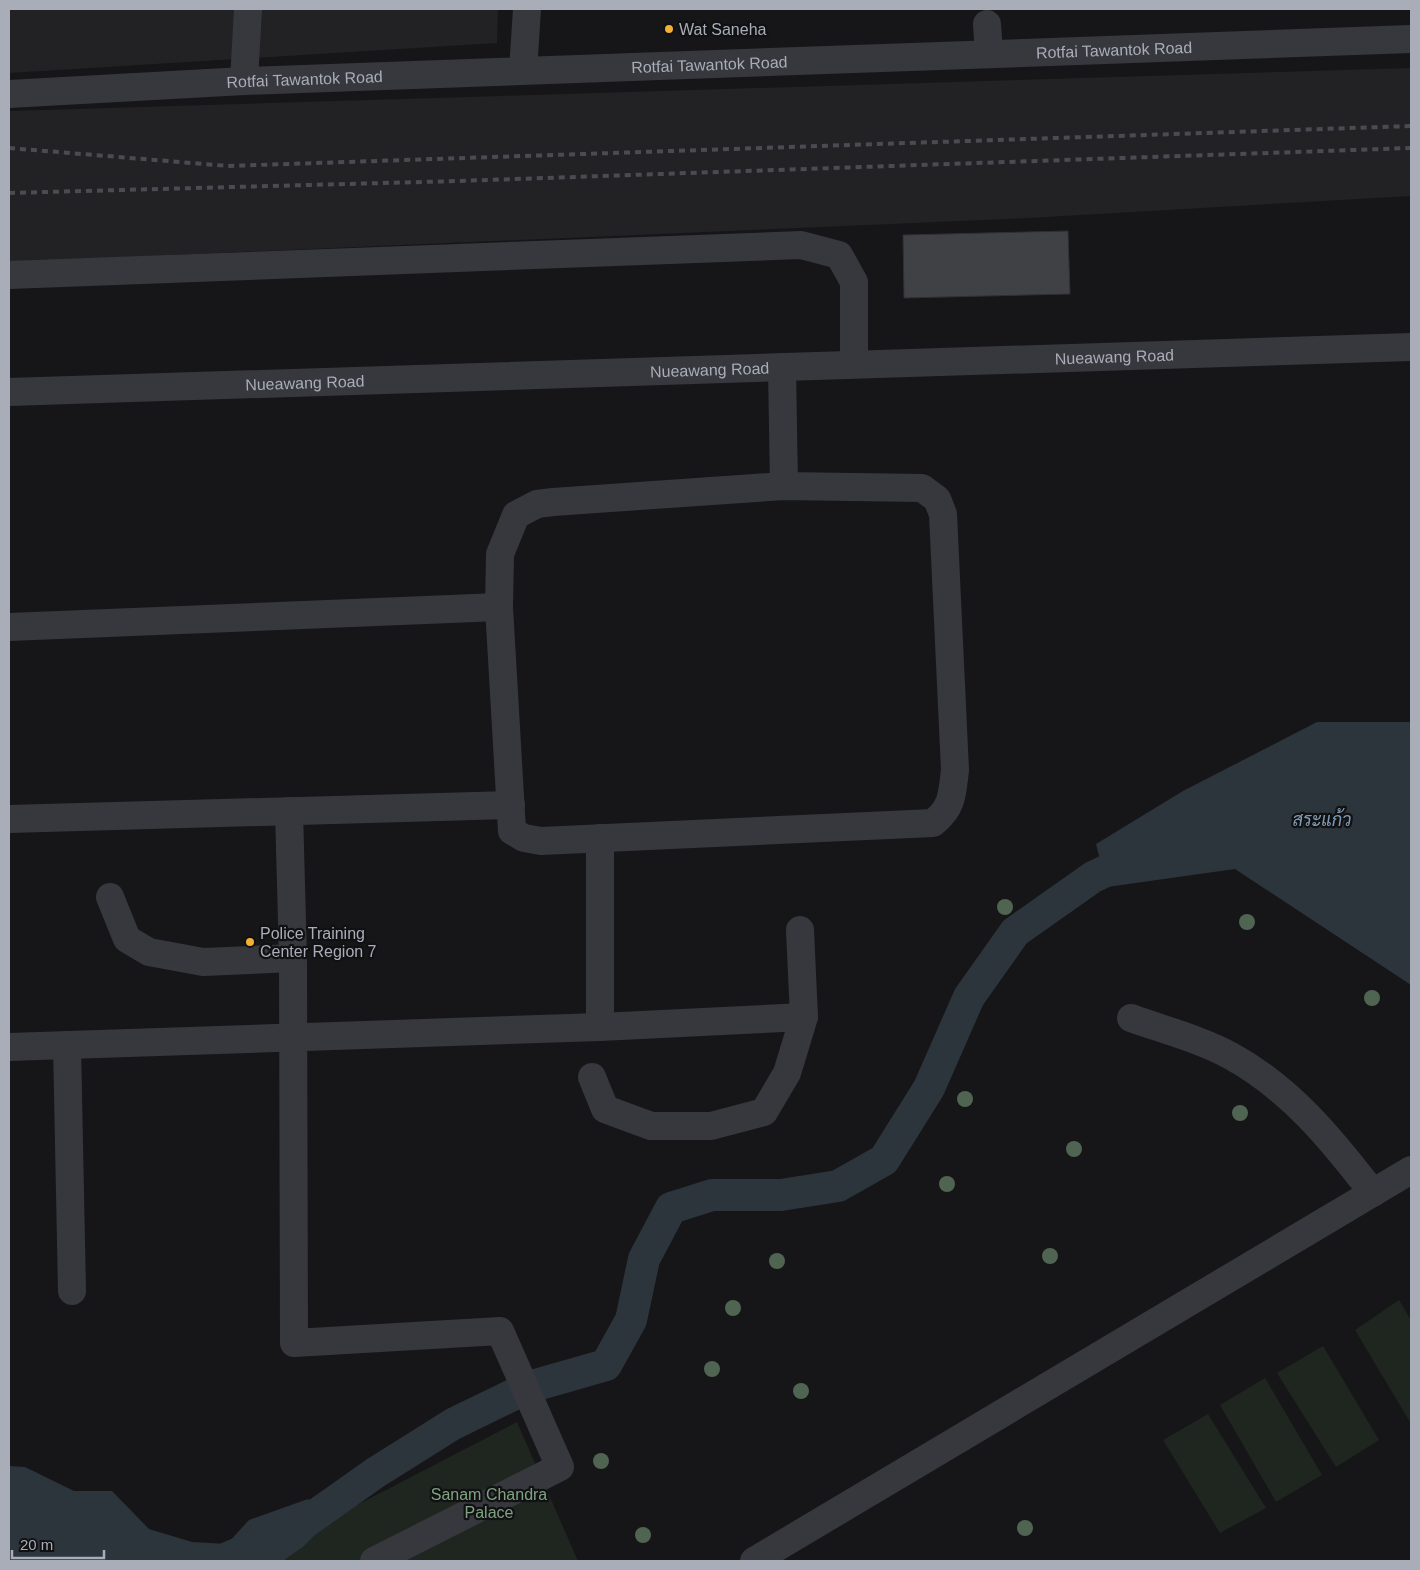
<svg xmlns="http://www.w3.org/2000/svg" width="1420" height="1570" font-family="Helvetica,Sarabun,sans-serif">
<style>
.built{fill:#222225}
.green{fill:#1e261f}
.water{fill:#2c353c}
.lines{fill:none;stroke-linecap:round;stroke-linejoin:round}
.canal{stroke:#2c353c;stroke-width:32}
.building{fill:#404145;stroke:#303034}
.minor{stroke:#37383d;stroke-width:28}
.rail{stroke:#4a4c52;stroke-width:4;stroke-dasharray:6 5;stroke-linecap:butt}
.tree{fill:#506452}
.poi-dot{fill:#f2b134;stroke:#111113;stroke-width:2}
.labels{text-anchor:middle;dominant-baseline:central;stroke-width:4.5;stroke-linejoin:round;paint-order:stroke}
.poi-label{font-size:16px;fill:#a8adb8;stroke:#111113;text-anchor:start}
.street-label{font-size:16px;fill:#a8adb8;stroke:#111113}
.park-label{font-size:16px;fill:#7fa381;stroke:#111113}
.water-label{font-size:18px;font-style:italic;fill:#7f9bb3;stroke:#111113}
</style>
<rect width="100%" height="100%" fill="#161618"/>
<!-- built -->
<path class="built" d="M 9,9 L 498,9 L 497,43 L 9,73 Z
M 1411,68 L 1411,196 L 1028,218 L 9,262 L 9,111 Z"/>
<!-- green -->
<path class="green" d="M 1399,1300 L 1411,1320 L 1410,1422 L 1355,1330 Z
M 1323,1346 L 1379,1440 L 1336,1467 L 1277,1373 Z
M 1265,1378 L 1322,1475 L 1276,1502 L 1220,1405 Z
M 1208,1414 L 1266,1508 L 1220,1533 L 1163,1440 Z
M 517,1422 L 578,1561 L 283,1561 L 303,1547 L 332,1518 Z"/>
<!-- water -->
<path class="water" d="M 1317,722 L 1411,722 L 1411,985 L 1235,869 L 1107,887 L 1096,844 L 1183,791 Z
M 9,1466 L 25,1467 L 74,1491 L 112,1491 L 149,1529 L 192,1542 L 227,1544 L 249,1520 L 308,1499 L 332,1518 L 303,1547 L 283,1561 L 9,1561 Z"/>
<g class="lines">
<!-- canal -->
<path class="canal" d="M 221,1561 L 300,1526 L 375,1473 L 453,1424 L 529,1387 L 606,1365 L 631,1320 L 644,1259 L 671,1208 L 712,1195 L 781,1195 L 838,1186 L 884,1160 L 929,1088 L 969,997 L 1015,932 L 1093,877 L 1144,853"/>
</g>
<!-- building -->
<path class="building" d="M 1068,231 L 1070,294 L 904,298 L 903,235 Z"/>
<g class="lines">
<!-- minor -->
<g class="minor">
<path d="M 987,24 L 989,54"/>
<path d="M 523,71 L 527,9"/>
<path d="M 244,81 L 248,9"/>
<path id="s1" d="M 9,94 L 244,81 L 1411,39"/>
<path d="M 9,275 L 801,245 L 839,255 L 854,282 L 854,364"/>
<path d="M 782,367 L 784,486"/>
<path id="s2" d="M 9,392 L 1411,347"/>
<path d="M 784,486 L 922,488 L 937,499 L 943,514 L 955,770 C 952,794 953,807 933,823 L 541,841 L 524,838 L 512,831 L 499,607 L 500,554 L 516,515 L 537,504 L 553,502 Z"/>
<path d="M 9,627 L 499,607"/>
<path d="M 289,811 L 293,958 L 294,1343 L 500,1331 L 560,1467 L 374,1561"/>
<path d="M 9,819 L 511,805"/>
<path d="M 600,838 L 600,1027"/>
<path d="M 110,897 L 127,939 L 149,952 L 203,962 L 293,958"/>
<path d="M 1131,1018 C 1164,1030 1200,1039 1231,1056 C 1291,1089 1332,1140 1373,1193"/>
<path d="M 67,1045 L 72,1291"/>
<path d="M 9,1047 L 600,1027 L 804,1017"/>
<path d="M 592,1077 L 605,1109 L 651,1126 L 711,1126 L 764,1112 L 787,1073 L 804,1017 L 800,930"/>
<path d="M 754,1561 L 1411,1170"/>
</g>
<!-- rail -->
<path class="rail" d="M 9,148 L 228,166 L 1411,126
M 9,193 L 458,181 L 1411,148"/>
</g>
<!-- trees -->
<g class="tree">
<circle cx="1005" cy="907" r="8"/>
<circle cx="1247" cy="922" r="8"/>
<circle cx="1372" cy="998" r="8"/>
<circle cx="965" cy="1099" r="8"/>
<circle cx="1240" cy="1113" r="8"/>
<circle cx="1074" cy="1149" r="8"/>
<circle cx="947" cy="1184" r="8"/>
<circle cx="1050" cy="1256" r="8"/>
<circle cx="777" cy="1261" r="8"/>
<circle cx="733" cy="1308" r="8"/>
<circle cx="712" cy="1369" r="8"/>
<circle cx="801" cy="1391" r="8"/>
<circle cx="601" cy="1461" r="8"/>
<circle cx="1025" cy="1528" r="8"/>
<circle cx="643" cy="1535" r="8"/>
</g>
<!-- markers -->
<g class="poi-dot">
<circle cx="669" cy="29" r="5"/>
<circle cx="250" cy="942" r="5"/>
</g>
<g class="labels">
<!-- poi labels -->
<g class="poi-label">
<text x="679" y="29">Wat Saneha</text>
<text x="260" y="933">Police Training<tspan x="260" dy="18">Center Region 7</tspan></text>
</g>
<!-- street labels -->
<g class="street-label">
<text stroke="none"><textPath href="#s1" startOffset="1106">Rotfai Tawantok Road</textPath></text>
<text stroke="none"><textPath href="#s1" startOffset="701">Rotfai Tawantok Road</textPath></text>
<text stroke="none"><textPath href="#s1" startOffset="296">Rotfai Tawantok Road</textPath></text>
<text stroke="none"><textPath href="#s2" startOffset="1106">Nueawang Road</textPath></text>
<text stroke="none"><textPath href="#s2" startOffset="701">Nueawang Road</textPath></text>
<text stroke="none"><textPath href="#s2" startOffset="296">Nueawang Road</textPath></text>
</g>
<!-- park labels -->
<g class="park-label">
<text x="489" y="1494">Sanam Chandra<tspan x="489" dy="18">Palace</tspan></text>
</g>
<!-- water labels -->
<g class="water-label">
<text x="1322" y="820">สระแก้ว</text>
</g>
</g>
<!-- border -->
<rect width="1420" height="1570" fill="none" stroke="#a8adb8" stroke-width="20"/>
<!-- scale -->
<path d="M12 1550v8h92v-8" fill="none" stroke="#a8adb8" stroke-width="2.5"/>
<text x="20" y="1550" font-size="15" fill="#a8adb8" stroke="#111113" stroke-width="4" paint-order="stroke">20 m</text>
</svg>
